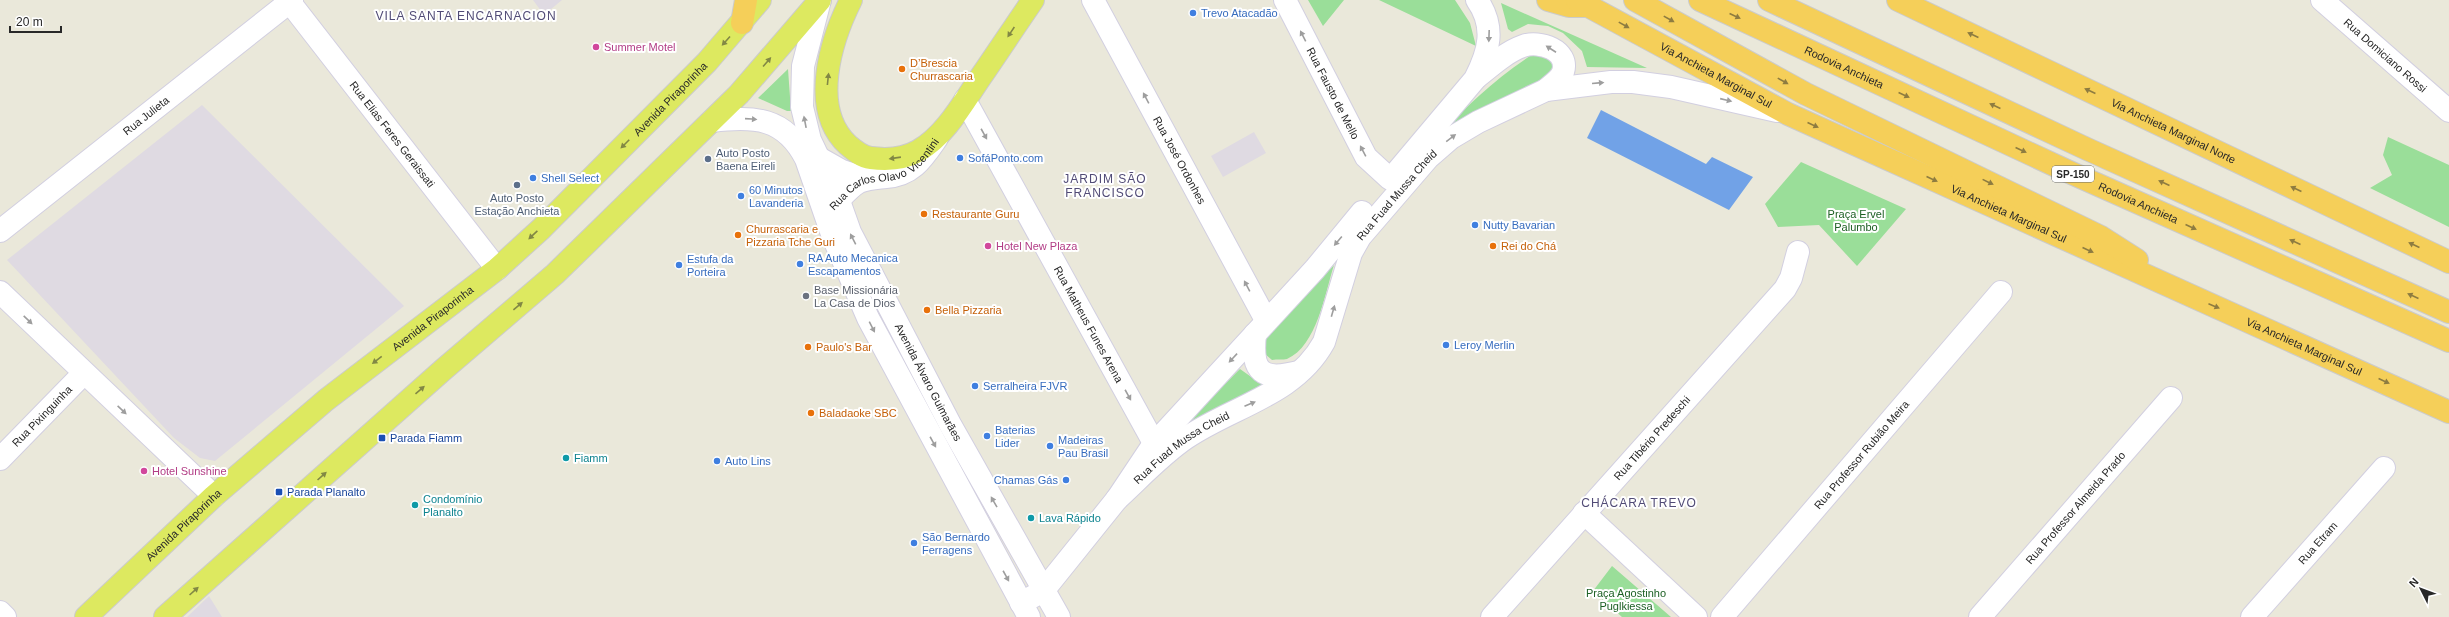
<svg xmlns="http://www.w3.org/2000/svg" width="2449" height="617" font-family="Arial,sans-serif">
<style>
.industrial{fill:#dfdae2}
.green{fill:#9ade99}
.water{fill:#71a2e7}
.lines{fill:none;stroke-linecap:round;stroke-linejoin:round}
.minor-casing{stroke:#d2cfe0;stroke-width:24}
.major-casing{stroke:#cbcbcb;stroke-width:24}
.highway-casing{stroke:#cbcbcb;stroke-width:24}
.minor{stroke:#fff;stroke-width:22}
.major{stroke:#dde960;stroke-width:22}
.highway{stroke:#f5cf59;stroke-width:22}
.oneway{fill:#8e7c40}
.oneway2{fill:#828844}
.oneway3{fill:#9e9e9e}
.shop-dot{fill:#3f7fe0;stroke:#fff;stroke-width:1.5}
.hotel-dot{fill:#d1479c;stroke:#fff;stroke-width:1.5}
.food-dot{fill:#e8710a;stroke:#fff;stroke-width:1.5}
.service-dot{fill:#5c6f8a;stroke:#fff;stroke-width:1.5}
.worship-dot{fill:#6b7280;stroke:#fff;stroke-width:1.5}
.transit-dot{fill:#1a4fb4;stroke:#fff;stroke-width:1.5}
.culture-dot{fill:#0f9aa8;stroke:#fff;stroke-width:1.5}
.labels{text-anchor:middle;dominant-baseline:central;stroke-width:4;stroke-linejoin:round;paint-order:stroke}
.shield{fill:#fff;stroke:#686868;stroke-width:1}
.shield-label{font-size:10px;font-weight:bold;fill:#282828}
.shop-label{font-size:11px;fill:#366cbe;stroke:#fff;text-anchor:start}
.hotel-label{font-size:11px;fill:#b23c85;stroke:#fff;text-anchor:start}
.street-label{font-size:11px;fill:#282828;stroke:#fff}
.food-label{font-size:11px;fill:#c56008;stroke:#fff;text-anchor:start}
.service-label{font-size:11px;fill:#4e5e75;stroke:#fff;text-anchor:start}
.park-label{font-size:11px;fill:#1d6024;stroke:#fff}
.worship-label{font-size:11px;fill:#5b616d;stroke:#fff;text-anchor:start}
.transit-label{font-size:11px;fill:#164399;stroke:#fff;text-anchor:start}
.culture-label{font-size:11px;fill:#0d838f;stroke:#fff;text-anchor:start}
.neighbourhood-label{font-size:12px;letter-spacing:1px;fill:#514b76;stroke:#fff}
</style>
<rect width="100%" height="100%" fill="#eae8da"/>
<!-- industrial -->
<path class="industrial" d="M 533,0 L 562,0 L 544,15 Z
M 202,105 L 404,306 L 215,461 L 200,458 L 174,438 L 7,260 Z
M 1254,132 L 1266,153 L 1223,177 L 1211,156 Z
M 209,596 L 222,617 L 187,617 Z"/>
<!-- green -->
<path class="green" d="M 1308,0 L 1344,0 L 1323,26 Z
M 1379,0 L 1455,0 L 1470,23 L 1476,46 Z
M 1501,3 L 1647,68 L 1587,67 L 1582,51 L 1563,33 L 1548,26 L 1528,24 L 1512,32 L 1508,29 Z
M 1533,54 C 1548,55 1553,59 1557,73 L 1435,140 C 1465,107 1496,78 1533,54 Z
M 788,69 L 791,111 L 787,111 L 758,98 Z
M 2388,137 L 2449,165 L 2449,227 L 2370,188 L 2392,175 L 2383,155 Z
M 1801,162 L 1906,209 L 1857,266 L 1819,225 L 1778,227 L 1765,204 Z
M 1334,265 C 1325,293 1317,346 1287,359 C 1283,360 1277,359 1272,360 L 1265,354 L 1266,337 Z
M 1240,369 L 1264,386 L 1183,425 Z
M 1612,566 L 1671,617 L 1622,617 L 1593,591 Z"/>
<!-- water -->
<path class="water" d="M 1601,110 L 1706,164 L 1712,157 L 1753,177 L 1729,210 L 1587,138 Z"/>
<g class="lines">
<!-- minor casing -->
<g class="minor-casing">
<g id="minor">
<path id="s1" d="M 288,0 L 497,269"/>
<path id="s2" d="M 820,0 L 803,66 L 802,107 L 810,140 L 839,201 L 850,232 L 951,426 L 1059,617"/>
<path id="s3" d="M 1093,0 L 1266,320"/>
<path id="s4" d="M 1285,0 L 1366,157 L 1390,179"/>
<path id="s5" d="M 2322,0 L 2449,111"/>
<path d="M 1477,77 C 1491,66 1506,52 1523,46 C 1539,40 1570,50 1563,72 C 1560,80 1551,85 1546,90"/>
<path id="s6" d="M 965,100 L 1154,443"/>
<path d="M 712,121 C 754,116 785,117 806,159 L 833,237 L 868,318 L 1029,617"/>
<path d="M 819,158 L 842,171 L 866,179"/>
<path d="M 1395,174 L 1475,79 C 1489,52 1496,27 1477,0"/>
<path id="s7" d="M 830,209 C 840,200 847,189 859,182 C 868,178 877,178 886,177 C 913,175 923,158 937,138"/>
<path id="s8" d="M 0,231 L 292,0"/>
<path d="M 0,292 L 214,496"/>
<path d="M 1255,334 C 1251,373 1262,381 1299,372"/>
<path id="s9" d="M 0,459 L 84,373"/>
<path id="s10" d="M 1117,499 C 1139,479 1161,455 1186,438 C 1233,406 1295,395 1324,342 L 1351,253 L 1360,237 L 1428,158 L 1451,138 L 1478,122 L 1546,90 L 1611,82 L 1633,82 L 1671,87 L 1777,111"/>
<path d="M 1584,513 L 1696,617"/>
<path d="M 1021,603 L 1043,591 L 1117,499 L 1153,445 L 1315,269 L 1362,212"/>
<path d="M 0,612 L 5,617"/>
<path id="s11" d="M 1492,617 L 1785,289 L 1791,278 L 1798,252"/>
<path id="s12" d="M 1722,617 L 2001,292"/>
<path id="s13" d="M 1980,617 L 2171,398"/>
<path id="s14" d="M 2252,617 L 2384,468"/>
</g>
</g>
<!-- major casing -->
<g class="major-casing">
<g id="major">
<path d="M 851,0 C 831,40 809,109 848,145 C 855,151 862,157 871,158 C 887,160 904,159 918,151 C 945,136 963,103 980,78 C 998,52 1015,26 1033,0"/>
<path id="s15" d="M 86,617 L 214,496 L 326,400 L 497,269 L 541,229 L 707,62 L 760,0"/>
<path d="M 165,617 L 444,369 L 555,274 L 739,94 L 820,0"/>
</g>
</g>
<!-- highway casing -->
<g class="highway-casing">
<g id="highway">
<path d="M 1548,0 L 1569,6 L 1590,6"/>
<path id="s16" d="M 1577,0 L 1788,114 L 2449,412"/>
<path d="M 1635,0 L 1806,94 L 2101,237 L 2137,260"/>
<path id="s17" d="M 1700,0 L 2067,171 L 2449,341"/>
<path d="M 1769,0 L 2087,149 L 2449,312"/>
<path id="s18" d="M 1898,0 L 2449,262"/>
<path d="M 742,23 L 746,0"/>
</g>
</g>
<!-- minor -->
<use href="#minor" class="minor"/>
<!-- major -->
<use href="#major" class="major"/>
<!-- highway -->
<use href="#highway" class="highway"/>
</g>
<!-- one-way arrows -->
<defs><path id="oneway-solid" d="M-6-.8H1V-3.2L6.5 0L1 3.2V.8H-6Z"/></defs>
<g class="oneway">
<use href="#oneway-solid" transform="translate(1735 16) rotate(25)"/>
<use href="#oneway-solid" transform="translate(1669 19) rotate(29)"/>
<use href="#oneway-solid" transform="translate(1624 25) rotate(29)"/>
<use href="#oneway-solid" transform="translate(1973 35) rotate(-155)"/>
<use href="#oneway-solid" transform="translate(1783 81) rotate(29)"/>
<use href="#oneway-solid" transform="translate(2090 91) rotate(-155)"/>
<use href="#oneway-solid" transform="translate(1904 95) rotate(25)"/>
<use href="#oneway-solid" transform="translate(1995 106) rotate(-155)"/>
<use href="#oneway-solid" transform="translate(1813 125) rotate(24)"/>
<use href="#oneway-solid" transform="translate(2021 150) rotate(25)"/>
<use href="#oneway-solid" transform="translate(1932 179) rotate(24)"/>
<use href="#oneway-solid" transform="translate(1988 182) rotate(26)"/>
<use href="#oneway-solid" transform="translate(2164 183) rotate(-156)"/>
<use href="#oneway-solid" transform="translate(2296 189) rotate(-155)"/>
<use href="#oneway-solid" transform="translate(2191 227) rotate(24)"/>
<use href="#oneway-solid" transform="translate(2295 242) rotate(-156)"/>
<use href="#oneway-solid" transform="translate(2414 245) rotate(-155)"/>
<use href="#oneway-solid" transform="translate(2088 250) rotate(24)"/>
<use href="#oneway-solid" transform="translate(2413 296) rotate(-156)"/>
<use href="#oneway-solid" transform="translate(2214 306) rotate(23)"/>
<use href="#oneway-solid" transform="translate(2384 381) rotate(25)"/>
</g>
<g class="oneway2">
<use href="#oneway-solid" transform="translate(1011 32) rotate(124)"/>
<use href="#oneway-solid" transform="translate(726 41) rotate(132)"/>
<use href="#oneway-solid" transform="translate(767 62) rotate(-49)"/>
<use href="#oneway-solid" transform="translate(828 79) rotate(-84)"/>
<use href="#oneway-solid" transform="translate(625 144) rotate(135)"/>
<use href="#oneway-solid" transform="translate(895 158) rotate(172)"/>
<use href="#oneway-solid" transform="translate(533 235) rotate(137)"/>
<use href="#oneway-solid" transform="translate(518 306) rotate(-40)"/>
<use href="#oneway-solid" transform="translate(377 360) rotate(142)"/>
<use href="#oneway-solid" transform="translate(420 390) rotate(-41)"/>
<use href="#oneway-solid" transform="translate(322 476) rotate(-42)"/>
<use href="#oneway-solid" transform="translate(194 591) rotate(-42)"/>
</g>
<g class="oneway3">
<use href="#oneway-solid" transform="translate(1303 36) rotate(-117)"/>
<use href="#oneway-solid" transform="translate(1489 36) rotate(92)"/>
<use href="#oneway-solid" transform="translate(1551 49) rotate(-147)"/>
<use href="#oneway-solid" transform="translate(1598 83) rotate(-5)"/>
<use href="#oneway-solid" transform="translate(1146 98) rotate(-118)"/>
<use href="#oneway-solid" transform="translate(1726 100) rotate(13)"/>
<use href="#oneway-solid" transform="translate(751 119) rotate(4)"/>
<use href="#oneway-solid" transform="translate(805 122) rotate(-101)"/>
<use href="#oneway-solid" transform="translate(984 134) rotate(61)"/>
<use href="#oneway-solid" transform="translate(1451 138) rotate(-37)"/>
<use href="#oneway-solid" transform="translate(1363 151) rotate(-118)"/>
<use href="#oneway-solid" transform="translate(853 239) rotate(-117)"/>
<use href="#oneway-solid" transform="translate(1338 241) rotate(130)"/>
<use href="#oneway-solid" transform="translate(1247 286) rotate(-118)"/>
<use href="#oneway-solid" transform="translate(1333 311) rotate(-74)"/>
<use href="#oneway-solid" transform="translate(28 320) rotate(44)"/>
<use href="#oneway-solid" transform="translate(872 327) rotate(63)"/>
<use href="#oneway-solid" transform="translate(1233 358) rotate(133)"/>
<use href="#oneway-solid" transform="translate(1128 395) rotate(61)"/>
<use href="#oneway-solid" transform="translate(1250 404) rotate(-23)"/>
<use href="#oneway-solid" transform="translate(122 410) rotate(43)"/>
<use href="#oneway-solid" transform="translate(933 442) rotate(61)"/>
<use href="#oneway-solid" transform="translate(994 502) rotate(-120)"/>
<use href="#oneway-solid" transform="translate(1006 576) rotate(61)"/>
</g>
<!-- markers -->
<g class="shop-dot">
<circle cx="1193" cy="13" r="4"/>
<circle cx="960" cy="158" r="4"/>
<circle cx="533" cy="178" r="4"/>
<circle cx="741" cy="196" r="4"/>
<circle cx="1475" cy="225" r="4"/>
<circle cx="800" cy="264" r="4"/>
<circle cx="679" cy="265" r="4"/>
<circle cx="1446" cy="345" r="4"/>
<circle cx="975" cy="386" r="4"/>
<circle cx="987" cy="436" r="4"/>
<circle cx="1050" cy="446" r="4"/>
<circle cx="717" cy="461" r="4"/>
<circle cx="1066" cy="480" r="4"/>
<circle cx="914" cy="543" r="4"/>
</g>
<g class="hotel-dot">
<circle cx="596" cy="47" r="4"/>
<circle cx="988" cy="246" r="4"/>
<circle cx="144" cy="471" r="4"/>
</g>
<g class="food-dot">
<circle cx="902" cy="69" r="4"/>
<circle cx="924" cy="214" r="4"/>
<circle cx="738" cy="235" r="4"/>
<circle cx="1493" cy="246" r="4"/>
<circle cx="927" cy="310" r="4"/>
<circle cx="808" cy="347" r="4"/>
<circle cx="811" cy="413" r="4"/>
</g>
<g class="service-dot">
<circle cx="708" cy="159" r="4"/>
<circle cx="517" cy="185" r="4"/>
</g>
<circle class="worship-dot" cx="806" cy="296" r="4"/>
<g class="transit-dot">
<rect x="378" y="434" width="8" height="8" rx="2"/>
<rect x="275" y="488" width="8" height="8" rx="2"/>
</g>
<g class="culture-dot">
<circle cx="566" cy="458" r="4"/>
<circle cx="415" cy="505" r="4"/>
<circle cx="1031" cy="518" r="4"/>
</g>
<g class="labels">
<!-- shield labels -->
<rect class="shield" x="2052" y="166" width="42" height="16" rx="3"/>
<g class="shield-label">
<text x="2073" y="174">SP-150</text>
</g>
<!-- shop labels -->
<g class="shop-label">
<text x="1201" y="13">Trevo Atacadão</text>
<text x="968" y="158">SofáPonto.com</text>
<text x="541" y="178">Shell Select</text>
<text x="749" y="190">60 Minutos<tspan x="749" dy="13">Lavanderia</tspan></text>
<text x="1483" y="225">Nutty Bavarian</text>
<text x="808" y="258">RA Auto Mecanica<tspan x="808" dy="13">Escapamentos</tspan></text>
<text x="687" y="259">Estufa da<tspan x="687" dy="13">Porteira</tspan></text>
<text x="1454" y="345">Leroy Merlin</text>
<text x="983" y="386">Serralheira FJVR</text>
<text x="995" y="430">Baterias<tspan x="995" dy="13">Lider</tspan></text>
<text x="1058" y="440">Madeiras<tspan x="1058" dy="13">Pau Brasil</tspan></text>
<text x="725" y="461">Auto Lins</text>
<text x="1058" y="480" text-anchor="end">Chamas Gás</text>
<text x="922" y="537">São Bernardo<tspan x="922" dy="13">Ferragens</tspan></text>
</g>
<!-- hotel labels -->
<g class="hotel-label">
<text x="604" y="47">Summer Motel</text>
<text x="996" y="246">Hotel New Plaza</text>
<text x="152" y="471">Hotel Sunshine</text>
</g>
<!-- street labels -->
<g class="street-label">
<text stroke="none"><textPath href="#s5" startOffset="84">Rua Domiciano Rossi</textPath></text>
<text stroke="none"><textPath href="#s17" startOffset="159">Rodovia Anchieta</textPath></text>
<text stroke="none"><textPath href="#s16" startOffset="158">Via Anchieta Marginal Sul</textPath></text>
<text stroke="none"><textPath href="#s4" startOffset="105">Rua Fausto de Mello</textPath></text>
<text stroke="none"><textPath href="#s15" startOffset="782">Avenida Piraporinha</textPath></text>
<text stroke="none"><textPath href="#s8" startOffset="186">Rua Julieta</textPath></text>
<text stroke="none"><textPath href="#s18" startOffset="305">Via Anchieta Marginal Norte</textPath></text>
<text stroke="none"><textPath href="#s1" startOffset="170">Rua Elias Feres Geraissati</textPath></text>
<text stroke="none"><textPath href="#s3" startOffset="182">Rua José Ordonhes</textPath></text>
<text stroke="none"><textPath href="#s7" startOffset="67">Rua Carlos Olavo Vicentini</textPath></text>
<text stroke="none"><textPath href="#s10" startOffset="430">Rua Fuad Mussa Cheid</textPath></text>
<text stroke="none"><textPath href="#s17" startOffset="483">Rodovia Anchieta</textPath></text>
<text stroke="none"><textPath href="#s16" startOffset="482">Via Anchieta Marginal Sul</textPath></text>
<text stroke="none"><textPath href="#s15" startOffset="458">Avenida Piraporinha</textPath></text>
<text stroke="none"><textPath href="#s6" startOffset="256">Rua Matheus Funes Arena</textPath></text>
<text stroke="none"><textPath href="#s16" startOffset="806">Via Anchieta Marginal Sul</textPath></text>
<text stroke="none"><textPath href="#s2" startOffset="413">Avenida Álvaro Guimarães</textPath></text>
<text stroke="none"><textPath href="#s9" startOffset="60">Rua Pixinguinha</textPath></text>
<text stroke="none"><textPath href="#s11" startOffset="240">Rua Tibério Predeschi</textPath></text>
<text stroke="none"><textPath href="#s10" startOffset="83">Rua Fuad Mussa Cheid</textPath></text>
<text stroke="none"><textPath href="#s12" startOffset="214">Rua Professor Rubião Meira</textPath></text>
<text stroke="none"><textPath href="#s13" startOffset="145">Rua Professor Almeida Prado</textPath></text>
<text stroke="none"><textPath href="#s15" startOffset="134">Avenida Piraporinha</textPath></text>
<text stroke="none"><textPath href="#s14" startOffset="99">Rua Etram</textPath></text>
</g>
<!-- food labels -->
<g class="food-label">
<text x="910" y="63">D’Brescia<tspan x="910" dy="13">Churrascaria</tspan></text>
<text x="932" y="214">Restaurante Guru</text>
<text x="746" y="229">Churrascaria e<tspan x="746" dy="13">Pizzaria Tche Guri</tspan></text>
<text x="1501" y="246">Rei do Chá</text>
<text x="935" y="310">Bella Pizzaria</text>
<text x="816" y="347">Paulo's Bar</text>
<text x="819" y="413">Baladaoke SBC</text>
</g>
<!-- service labels -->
<g class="service-label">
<text x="716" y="153">Auto Posto<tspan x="716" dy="13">Baena Eireli</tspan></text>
<text x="517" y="198" text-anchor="middle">Auto Posto<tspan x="517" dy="13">Estação Anchieta</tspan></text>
</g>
<!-- park labels -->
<g class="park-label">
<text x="1856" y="214">Praça Ervel<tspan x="1856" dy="13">Palumbo</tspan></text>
<text x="1626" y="593">Praça Agostinho<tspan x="1626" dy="13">Puglkiessa</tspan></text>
</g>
<!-- worship labels -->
<g class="worship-label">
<text x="814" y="290">Base Missionária<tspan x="814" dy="13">La Casa de Dios</tspan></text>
</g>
<!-- transit labels -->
<g class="transit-label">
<text x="390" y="438">Parada Fiamm</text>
<text x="287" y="492">Parada Planalto</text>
</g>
<!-- culture labels -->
<g class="culture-label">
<text x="574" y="458">Fiamm</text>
<text x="423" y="499">Condomínio<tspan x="423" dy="13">Planalto</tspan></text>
<text x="1039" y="518">Lava Rápido</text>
</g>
<!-- neighbourhood labels -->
<g class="neighbourhood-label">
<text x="466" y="16">VILA SANTA ENCARNACION</text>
<text x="1105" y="179">JARDIM SÃO<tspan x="1105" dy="14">FRANCISCO</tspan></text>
<text x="1639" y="503">CHÁCARA TREVO</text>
</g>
</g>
<!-- north arrow -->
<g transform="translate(2421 589) rotate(312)" stroke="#ffffff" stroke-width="3" paint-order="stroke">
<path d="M0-3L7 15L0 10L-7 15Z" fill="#282828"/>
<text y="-6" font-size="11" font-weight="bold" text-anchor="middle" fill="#282828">N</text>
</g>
<!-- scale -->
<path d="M10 26v6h51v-6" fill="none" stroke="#282828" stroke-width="2"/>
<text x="16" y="26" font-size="12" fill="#282828" stroke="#ffffff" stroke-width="3" paint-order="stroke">20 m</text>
</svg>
